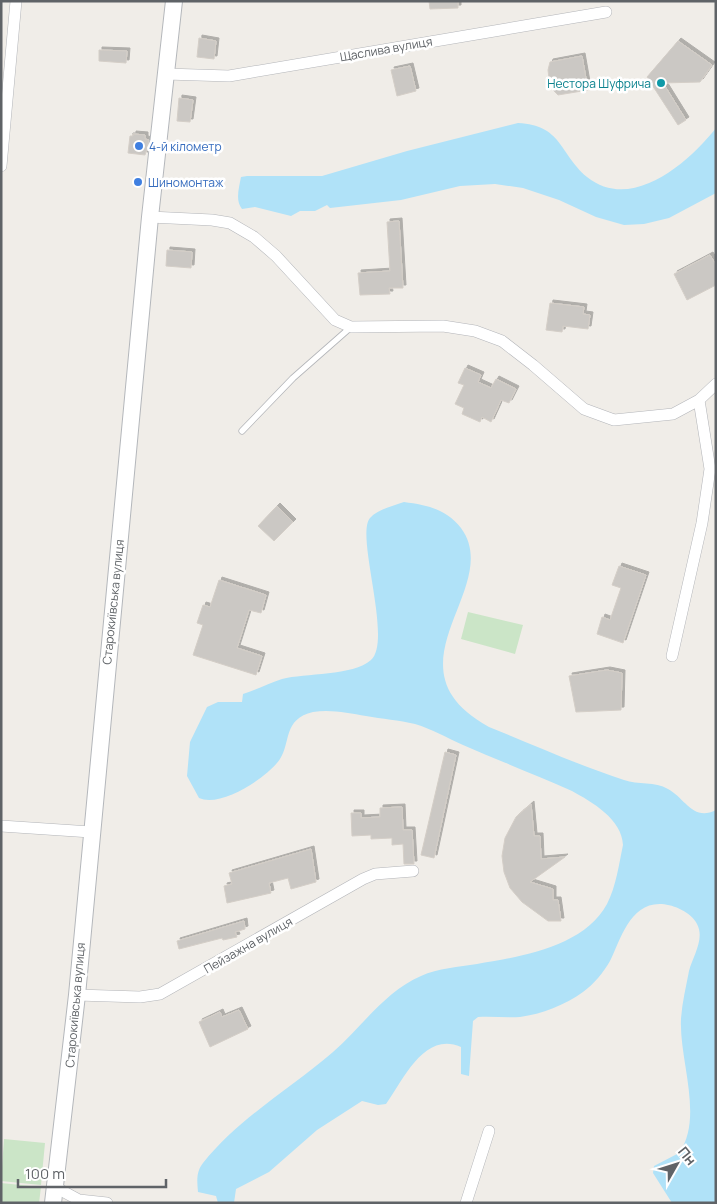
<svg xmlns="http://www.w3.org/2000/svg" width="717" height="1204" font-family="Manrope,sans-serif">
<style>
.green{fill:#cbe5c7}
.water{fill:#b0e2f8}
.building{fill:#cbc8c4;stroke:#d4cec7;filter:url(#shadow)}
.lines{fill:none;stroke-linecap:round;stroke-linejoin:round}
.lane-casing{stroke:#b3b5b9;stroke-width:7}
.street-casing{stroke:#b3b5b9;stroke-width:12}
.secondary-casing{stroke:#b4b7bb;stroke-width:18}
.lane{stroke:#fff;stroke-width:5.5}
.street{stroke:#fff;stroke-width:11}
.secondary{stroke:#fff;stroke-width:16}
.culture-dot{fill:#0f9aa8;stroke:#fff;stroke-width:2}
.shop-dot{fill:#3f7fe0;stroke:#fff;stroke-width:2}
.labels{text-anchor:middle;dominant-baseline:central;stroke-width:5;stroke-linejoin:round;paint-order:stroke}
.street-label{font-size:12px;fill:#5f6367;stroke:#fff}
.culture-label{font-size:12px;fill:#0d838f;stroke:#fff;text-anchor:end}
.shop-label{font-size:12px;fill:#366cbe;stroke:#fff;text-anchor:start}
</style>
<defs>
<filter id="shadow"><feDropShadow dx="3" dy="-3" stdDeviation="0" flood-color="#0004"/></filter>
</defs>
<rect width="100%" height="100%" fill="#f0ede8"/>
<!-- green -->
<path class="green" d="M 468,612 L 523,625 L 515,654 L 461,639 Z
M 4,1139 L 45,1143 L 41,1185 L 1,1181 Z
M 1,1183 L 41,1187 L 39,1203 L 1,1203 Z"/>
<!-- water -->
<path class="water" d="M 518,123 C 562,125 559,153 587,177 C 632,213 689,162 716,128 L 716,193 L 669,218 L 644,224 L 624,225 L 596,217 L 559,200 L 523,188 L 495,184 L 460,186 L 401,200 L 330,208 L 327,205 L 315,211 L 300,211 L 291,216 L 255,207 L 242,209 C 235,200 239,188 241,177 L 247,176 L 322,176 L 407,151 Z
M 404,502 C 427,505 446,509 461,528 C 505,588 380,667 489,727 C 534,745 578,765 624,780 C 638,785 655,781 668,789 C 685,798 693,822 716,810 L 716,1203 L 672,1203 L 653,1173 L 654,1166 L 679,1153 C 704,1118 679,1060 681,1019 C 682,1003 686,987 689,971 C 693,956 705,939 697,924 C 691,912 674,905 662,904 C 630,902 621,939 610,961 C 603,973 594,984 583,992 C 565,1005 542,1014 520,1017 C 506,1018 492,1016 478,1017 L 473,1021 L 469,1076 L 461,1074 L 461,1047 C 424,1030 402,1082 386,1104 L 378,1105 L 362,1101 L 317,1130 L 269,1172 L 236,1189 L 234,1203 L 218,1203 L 216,1196 L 198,1192 C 197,1181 196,1172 203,1163 C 239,1118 290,1089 333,1052 C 362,1027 384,992 421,976 C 438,968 459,967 477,964 C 519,957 584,947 607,904 C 616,887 619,864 623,845 C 622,819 592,802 572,791 C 536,775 500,761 463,745 C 447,738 432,729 415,724 C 399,720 382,719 366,716 C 349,713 330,709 313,712 C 283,719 291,742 280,759 C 268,777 221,808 199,798 L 187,776 L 190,742 L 207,707 L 218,702 L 242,702 L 243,694 C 256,690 269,683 282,679 C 305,673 353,676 371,660 C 393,640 355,535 370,518 C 378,509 393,506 404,502 Z"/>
<!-- building -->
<path class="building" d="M 429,1 L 458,1 L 458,8 L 430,9 Z
M 199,38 L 216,41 L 214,59 L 197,57 Z
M 678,41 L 712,65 L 700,82 L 663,83 L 686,120 L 678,125 L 647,77 Z
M 99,50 L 127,51 L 126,63 L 99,61 Z
M 582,56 L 588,90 L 558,95 L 550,87 L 548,70 L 550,62 Z
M 410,66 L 416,91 L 397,96 L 391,70 Z
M 179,98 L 193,100 L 190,122 L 177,121 Z
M 133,134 L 145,135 L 145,139 L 149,140 L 145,155 L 128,153 L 130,136 L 133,136 Z
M 399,221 L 403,288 L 389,288 L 390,294 L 360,295 L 358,273 L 390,271 L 387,222 Z
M 167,250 L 192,252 L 191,268 L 166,266 Z
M 710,255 L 716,265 L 716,285 L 687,300 L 674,274 Z
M 550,303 L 584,307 L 583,314 L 590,315 L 588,329 L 563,326 L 562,332 L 546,330 Z
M 465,368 L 481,375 L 478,382 L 491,388 L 496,379 L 516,389 L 509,403 L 501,400 L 491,422 L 482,417 L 480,422 L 462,414 L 464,408 L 455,404 L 464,385 L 458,383 Z
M 277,506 L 293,522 L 274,541 L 258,526 Z
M 619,566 L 646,575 L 623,643 L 597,634 L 602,617 L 610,620 L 621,588 L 612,585 Z
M 219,580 L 266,595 L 261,613 L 249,610 L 237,648 L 262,656 L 256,675 L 193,655 L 203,625 L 197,623 L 203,605 L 210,607 Z
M 607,670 L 622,673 L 621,710 L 576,712 L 569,676 Z
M 445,752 L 456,755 L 434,858 L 421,855 Z
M 531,804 L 534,836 L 540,836 L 541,859 L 565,857 L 530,882 L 553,889 L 553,900 L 558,900 L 561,921 L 548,921 L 522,902 L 510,888 L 504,872 L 502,856 L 505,838 L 516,817 Z
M 402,807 L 403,830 L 412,830 L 414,864 L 404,864 L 403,844 L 392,845 L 392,838 L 371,839 L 371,835 L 352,836 L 351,813 L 361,813 L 361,818 L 380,817 L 380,808 Z
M 311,849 L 316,882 L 291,889 L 288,878 L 269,883 L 271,893 L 227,903 L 224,886 L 232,884 L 229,873 Z
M 244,921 L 245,929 L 235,932 L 237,937 L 223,940 L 222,938 L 179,949 L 177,941 Z
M 239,1010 L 248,1029 L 210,1047 L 199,1022 L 220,1012 L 222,1017 Z"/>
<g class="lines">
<!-- lane casing -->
<g class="lane-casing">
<path id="lane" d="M 242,431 L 293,378 L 351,327"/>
</g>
<!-- street casing -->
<g class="street-casing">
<path id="street" d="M 166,74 L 229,76 L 606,12
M 1,166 L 16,1
M 150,217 L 212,220 L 230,223 L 254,237 L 276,256 L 335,320 L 351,327 L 443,326 L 475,331 L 502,341 L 533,365 L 584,409 L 614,420 L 673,414 L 699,400 L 716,384
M 672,656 L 702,523 L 710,469 L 699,400
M 1,826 L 91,832
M 77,995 L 140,997 L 160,994 L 363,879 L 375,874 L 413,871
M 55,1187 L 79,1200 L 107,1203
M 466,1203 L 489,1131"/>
</g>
<!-- secondary casing -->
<g class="secondary-casing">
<path id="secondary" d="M 53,1203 L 77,995 L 150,217 L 174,1"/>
</g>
<!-- lane -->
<use href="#lane" class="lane"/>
<!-- street -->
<use href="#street" class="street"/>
<!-- secondary -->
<use href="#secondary" class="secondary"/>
</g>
<!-- markers -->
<circle class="culture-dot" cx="661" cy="83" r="5"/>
<g class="shop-dot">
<circle cx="139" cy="146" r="5"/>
<circle cx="138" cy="182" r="5"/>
</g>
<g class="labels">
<!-- street labels -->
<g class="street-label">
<text transform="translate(386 49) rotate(-10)">Щаслива вулиця</text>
<text transform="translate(113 602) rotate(-84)">Старокиївська вулиця</text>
<text transform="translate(248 945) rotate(-30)">Пейзажна вулиця</text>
<text transform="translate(75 1005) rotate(-85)">Старокиївська вулиця</text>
</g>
<!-- culture labels -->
<g class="culture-label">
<text x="651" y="83">Нестора Шуфрича</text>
</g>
<!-- shop labels -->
<g class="shop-label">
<text x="149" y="146">4-й кілометр</text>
<text x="148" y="182">Шиномонтаж</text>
</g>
</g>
<!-- border -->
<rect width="717" height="1204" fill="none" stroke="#5f6367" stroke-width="5"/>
<!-- north arrow -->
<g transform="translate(677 1164) rotate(51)" stroke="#ffffff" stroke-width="4" paint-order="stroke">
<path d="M0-4L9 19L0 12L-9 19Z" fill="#5f6367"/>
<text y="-8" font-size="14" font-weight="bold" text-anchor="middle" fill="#5f6367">Пн</text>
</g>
<!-- scale -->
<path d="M18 1179v8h148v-8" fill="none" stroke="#5f6367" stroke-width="2.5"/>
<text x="25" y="1179" font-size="15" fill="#5f6367" stroke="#ffffff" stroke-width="4" paint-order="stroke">100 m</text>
</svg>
